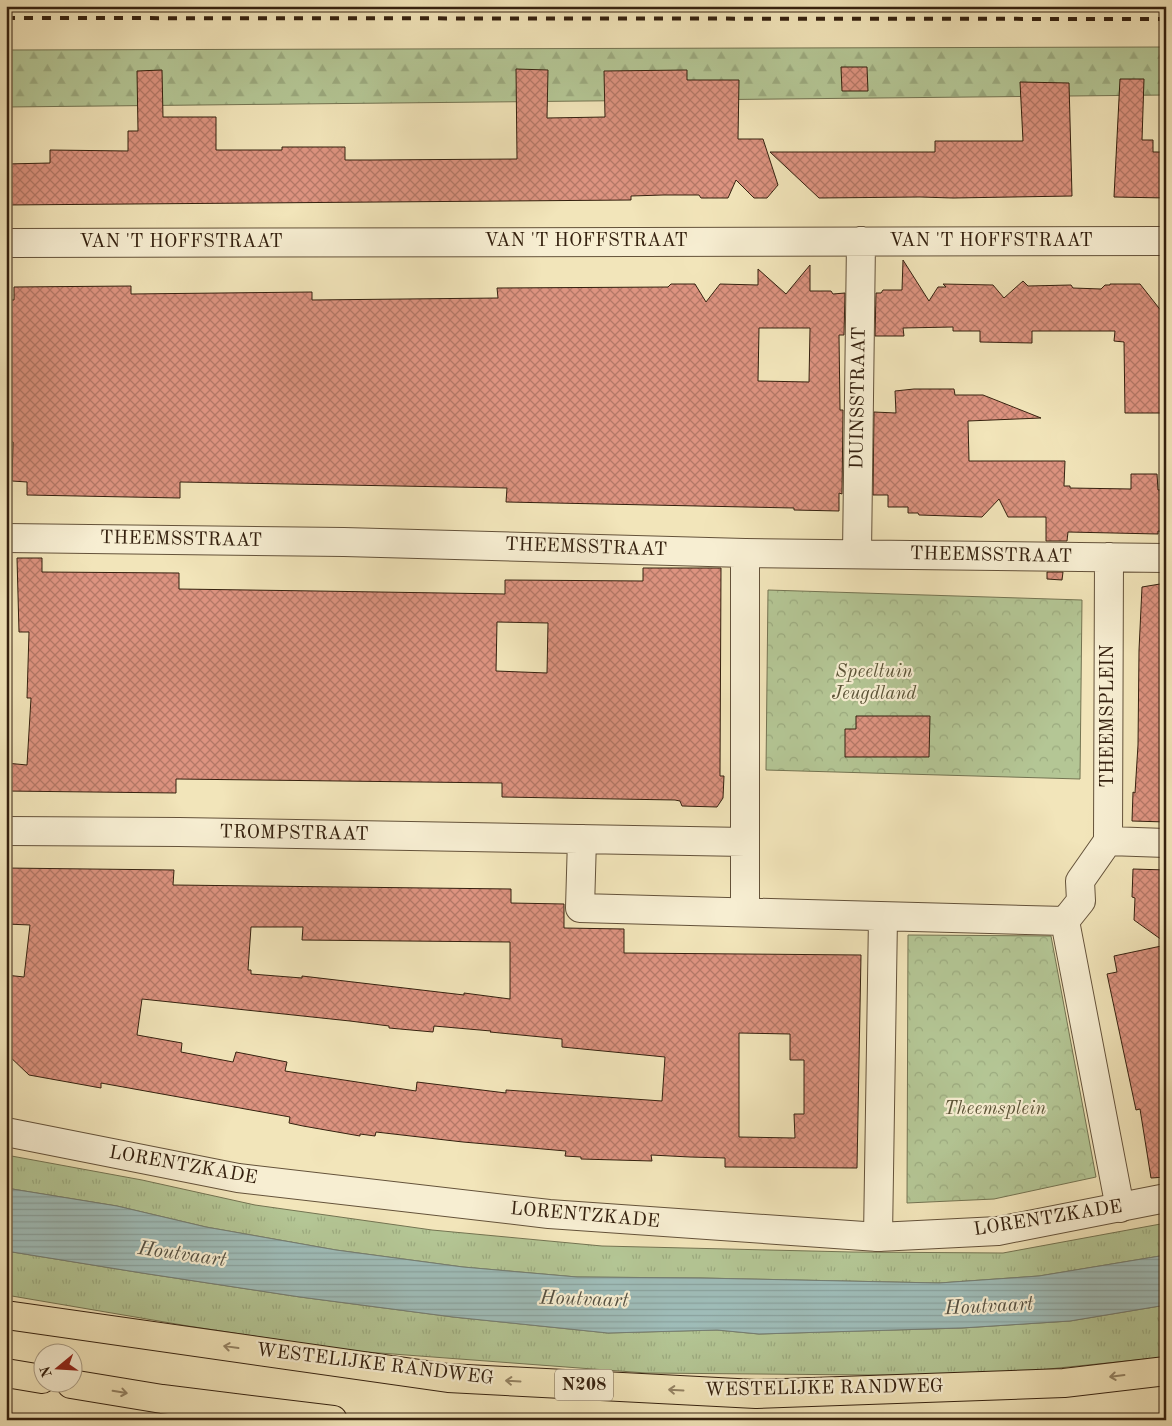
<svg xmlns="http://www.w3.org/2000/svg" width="1172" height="1426" font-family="'Old Standard TT',serif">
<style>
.grass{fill:url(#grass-tufts);stroke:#747452}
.forest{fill:url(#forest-firs);stroke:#747452}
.park{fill:url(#park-crowns);stroke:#747452}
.water{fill:url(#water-rules);stroke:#757f75}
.building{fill:url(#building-cross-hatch);stroke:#35210f;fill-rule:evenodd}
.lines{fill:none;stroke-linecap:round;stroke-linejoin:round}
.minor-casing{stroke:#64523a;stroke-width:30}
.tertiary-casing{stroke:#64523a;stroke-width:30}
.primary-casing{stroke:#35210f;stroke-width:30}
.minor{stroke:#f7eed2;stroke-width:28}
.tertiary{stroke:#f7eed2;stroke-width:28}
.primary{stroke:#f2e5ba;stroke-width:28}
.rail{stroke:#35210f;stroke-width:4;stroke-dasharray:9 9;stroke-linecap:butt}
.oneway{stroke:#948364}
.labels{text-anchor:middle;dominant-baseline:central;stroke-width:4.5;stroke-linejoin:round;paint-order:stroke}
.shield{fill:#f7eed2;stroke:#6f5e4a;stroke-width:1}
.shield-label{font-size:18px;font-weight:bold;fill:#35210f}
.street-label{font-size:19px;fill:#35210f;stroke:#f7eed2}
.park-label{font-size:19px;font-style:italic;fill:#5b5337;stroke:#f7eed2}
.water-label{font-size:20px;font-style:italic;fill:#555042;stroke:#f7eed2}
</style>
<defs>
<pattern id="grass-tufts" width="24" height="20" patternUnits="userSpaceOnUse" patternTransform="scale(1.25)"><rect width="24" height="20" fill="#b4c695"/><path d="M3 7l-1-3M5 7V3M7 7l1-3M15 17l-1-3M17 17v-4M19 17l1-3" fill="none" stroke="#9baa7f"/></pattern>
<pattern id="forest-firs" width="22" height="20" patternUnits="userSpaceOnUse" patternTransform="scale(1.25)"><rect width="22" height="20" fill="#b4c695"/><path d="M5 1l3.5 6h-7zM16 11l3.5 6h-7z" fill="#9baa7f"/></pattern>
<pattern id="park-crowns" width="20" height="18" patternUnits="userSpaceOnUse" patternTransform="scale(1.25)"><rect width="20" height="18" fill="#b4c695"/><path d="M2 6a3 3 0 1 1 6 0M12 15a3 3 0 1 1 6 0" fill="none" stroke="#9baa7f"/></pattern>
<pattern id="water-rules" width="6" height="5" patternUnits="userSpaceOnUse" patternTransform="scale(1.25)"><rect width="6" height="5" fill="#9fbdb9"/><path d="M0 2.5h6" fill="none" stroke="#8aa29e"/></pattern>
<pattern id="building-cross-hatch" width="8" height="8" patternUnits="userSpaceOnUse" patternTransform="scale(1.25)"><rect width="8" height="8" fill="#dd9380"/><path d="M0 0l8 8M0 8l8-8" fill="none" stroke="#b47867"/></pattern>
</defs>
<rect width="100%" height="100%" fill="#f2e5ba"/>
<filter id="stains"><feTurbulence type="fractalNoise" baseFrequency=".004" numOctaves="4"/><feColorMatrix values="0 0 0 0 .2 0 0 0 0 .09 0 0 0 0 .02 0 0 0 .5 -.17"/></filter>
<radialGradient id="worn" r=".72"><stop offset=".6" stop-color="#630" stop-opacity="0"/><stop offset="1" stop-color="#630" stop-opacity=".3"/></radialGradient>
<!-- grass -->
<path class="grass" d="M 6,1155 L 142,1180 L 255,1205 L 432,1230 L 602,1246 L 852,1252 L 1003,1253 L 1166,1223 L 1166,1255 L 1039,1276 L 939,1283 L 701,1278 L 577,1277 L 463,1267 L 336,1250 L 206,1227 L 117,1206 L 6,1188 Z
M 6,1251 L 142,1273 L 300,1297 L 453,1317 L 608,1333 L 717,1330 L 759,1334 L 962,1328 L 1070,1321 L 1166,1305 L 1166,1357 L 980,1376 L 646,1373 L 353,1351 L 188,1326 L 6,1295 Z"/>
<!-- forest -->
<path class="forest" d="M 1166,47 L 1166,95 L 6,107 L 6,50 Z"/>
<!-- park -->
<path class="park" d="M 768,590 L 1082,600 L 1080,779 L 766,770 Z
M 908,935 L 1051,936 L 1096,1177 L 994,1199 L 907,1203 Z"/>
<!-- water -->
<path class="water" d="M 6,1188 L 117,1206 L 206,1227 L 336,1250 L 463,1267 L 577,1277 L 701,1278 L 939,1283 L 1039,1276 L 1166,1255 L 1166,1305 L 1070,1321 L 962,1328 L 759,1334 L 717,1330 L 608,1333 L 453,1317 L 300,1297 L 142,1273 L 6,1251 Z"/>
<!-- building -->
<path class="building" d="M 841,67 L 867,67 L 868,91 L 842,91 Z
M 516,69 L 548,70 L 547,118 L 605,117 L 604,71 L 687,70 L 687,80 L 739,80 L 738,139 L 763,139 L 778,185 L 767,198 L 754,198 L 736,180 L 728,198 L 701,198 L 699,195 L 663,195 L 631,196 L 631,200 L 6,205 L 6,164 L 50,163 L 50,150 L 128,151 L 128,131 L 138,131 L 137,71 L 162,70 L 163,117 L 216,117 L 216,150 L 282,150 L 282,147 L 345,147 L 345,160 L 372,160 L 517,159 Z
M 1120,79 L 1144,79 L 1142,140 L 1153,140 L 1153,152 L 1166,152 L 1166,198 L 1114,197 Z
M 1020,82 L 1069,83 L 1072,196 L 953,198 L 920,197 L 819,198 L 770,152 L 935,152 L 935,141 L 1023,141 Z
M 903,260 L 929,301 L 938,287 L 946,287 L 943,284 L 993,285 L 1004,298 L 1023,281 L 1028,286 L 1071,285 L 1073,288 L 1101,289 L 1105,285 L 1110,285 L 1110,284 L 1140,284 L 1166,317 L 1166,413 L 1125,413 L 1124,342 L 1114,341 L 1115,331 L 1032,331 L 1032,343 L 980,342 L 980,331 L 953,331 L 953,327 L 903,328 L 904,336 L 875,336 L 876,293 L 881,293 L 883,290 L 902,290 Z
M 810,265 L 810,291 L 831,291 L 833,294 L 845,293 L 844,335 L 839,335 L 840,410 L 843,410 L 842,494 L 839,493 L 839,511 L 794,510 L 794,508 L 506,502 L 507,488 L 344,485 L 180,482 L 180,498 L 27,495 L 27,482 L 12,481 L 13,442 L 6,442 L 6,300 L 14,300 L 14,287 L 131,286 L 131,294 L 312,292 L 312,300 L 498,298 L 497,288 L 668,287 L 671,284 L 695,284 L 706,302 L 720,284 L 758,285 L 758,269 L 786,294 ZM 759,328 L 810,328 L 809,382 L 758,381 Z
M 914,389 L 954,389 L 955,395 L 983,395 L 1041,418 L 968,421 L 969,461 L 1065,461 L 1064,486 L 1070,486 L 1070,488 L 1131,489 L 1131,474 L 1157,474 L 1158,490 L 1166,490 L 1166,532 L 1158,531 L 1158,534 L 1068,532 L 1067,541 L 1046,541 L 1046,517 L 1008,517 L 999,499 L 982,517 L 919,515 L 918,513 L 908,513 L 908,507 L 888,507 L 888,495 L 873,495 L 874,412 L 896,413 L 895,391 Z
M 17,558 L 42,558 L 42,572 L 179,573 L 179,589 L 316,591 L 505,594 L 505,580 L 643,581 L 643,568 L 721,568 L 720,776 L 724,776 L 723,798 L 717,807 L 682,806 L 680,801 L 675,800 L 502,797 L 502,783 L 176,779 L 176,793 L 6,791 L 6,763 L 27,765 L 31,698 L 27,698 L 29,632 L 19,632 ZM 497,622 L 548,623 L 547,673 L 496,671 Z
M 1047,572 L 1063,572 L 1062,580 L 1047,579 Z
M 1166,583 L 1166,822 L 1132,821 L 1133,792 L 1135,793 L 1138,745 L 1139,650 L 1142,587 Z
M 856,716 L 930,716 L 929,757 L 845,757 L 845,729 L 856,729 Z
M 6,868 L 174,870 L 173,885 L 511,889 L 511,903 L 564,904 L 564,928 L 624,929 L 624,953 L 861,955 L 857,1168 L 725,1167 L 725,1158 L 690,1157 L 651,1155 L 652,1161 L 581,1159 L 581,1157 L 565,1156 L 566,1151 L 463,1142 L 376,1132 L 375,1136 L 360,1134 L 360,1136 L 303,1126 L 289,1123 L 290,1117 L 251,1110 L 101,1083 L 101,1088 L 29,1075 L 6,1053 L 6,975 L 24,977 L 30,925 L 6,924 ZM 251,927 L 303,927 L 302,940 L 510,942 L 510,999 L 464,993 L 464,995 L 302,976 L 302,978 L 251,974 L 251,970 L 248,970 ZM 142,999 L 350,1021 L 389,1026 L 389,1028 L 433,1032 L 434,1026 L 491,1031 L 490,1032 L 562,1039 L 562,1047 L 665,1057 L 662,1101 L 506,1090 L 506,1093 L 417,1082 L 416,1091 L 285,1071 L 287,1062 L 236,1052 L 233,1062 L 181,1052 L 182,1043 L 137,1035 ZM 739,1033 L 790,1034 L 790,1060 L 804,1060 L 804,1114 L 794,1114 L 795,1138 L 739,1137 Z
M 1133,869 L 1166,870 L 1166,943 L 1134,920 L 1135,898 L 1132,897 Z
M 1166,945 L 1166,1177 L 1151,1178 L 1140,1109 L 1136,1110 L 1107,974 L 1117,972 L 1114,956 Z"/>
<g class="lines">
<!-- minor casing -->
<g class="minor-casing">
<path id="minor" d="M 6,243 L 1166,241
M 6,538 L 344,542 L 745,553 L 1166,558
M 745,553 L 745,912
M 857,554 L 861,241
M 1109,557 L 1108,841 L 1080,881 L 1081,901 L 1065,921 L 1120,1208
M 6,831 L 179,832 L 745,842
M 582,839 L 580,908 L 1065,921
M 1108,841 L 1166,843
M 878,1237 L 883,917"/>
</g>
<!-- tertiary casing -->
<g class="tertiary-casing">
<path id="tertiary" d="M 6,1132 L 238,1178 L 549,1214 L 878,1237 L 998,1231 L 1166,1198"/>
</g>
<!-- primary casing -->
<g class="primary-casing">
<path id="primary" d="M 6,1315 L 448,1378 L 756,1394 L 1064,1383 L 1166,1371
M 6,1373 L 42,1379
M 71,1384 L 162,1399 L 333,1420"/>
</g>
<!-- minor -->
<use href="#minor" class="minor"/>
<!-- tertiary -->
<use href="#tertiary" class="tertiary"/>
<!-- primary -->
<use href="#primary" class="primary"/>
<!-- rail -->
<path class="rail" d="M 6,18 L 1166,19"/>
</g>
<!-- one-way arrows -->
<defs><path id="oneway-shaft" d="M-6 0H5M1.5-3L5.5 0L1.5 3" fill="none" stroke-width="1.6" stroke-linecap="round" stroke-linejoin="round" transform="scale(1.25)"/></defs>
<g class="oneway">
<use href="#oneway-shaft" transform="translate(231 1347) rotate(-172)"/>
<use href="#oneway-shaft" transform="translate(1117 1376) rotate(173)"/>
<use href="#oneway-shaft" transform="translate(513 1381) rotate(-177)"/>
<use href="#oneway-shaft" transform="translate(676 1390) rotate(-177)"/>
<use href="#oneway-shaft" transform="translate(120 1392) rotate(9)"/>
</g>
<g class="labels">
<!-- shield labels -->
<rect class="shield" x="555" y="1369.5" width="58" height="31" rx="4"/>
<g class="shield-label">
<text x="584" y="1385">N208</text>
</g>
<!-- street labels -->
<g class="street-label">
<text x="586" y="241">VAN 'T HOFFSTRAAT</text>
<text x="991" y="241">VAN 'T HOFFSTRAAT</text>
<text x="181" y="242">VAN 'T HOFFSTRAAT</text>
<text transform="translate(859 398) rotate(-89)">DUINSSTRAAT</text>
<text transform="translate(181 540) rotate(1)">THEEMSSTRAAT</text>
<text transform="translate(586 548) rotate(2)">THEEMSSTRAAT</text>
<text transform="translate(991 556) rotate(1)">THEEMSSTRAAT</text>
<text transform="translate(1108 716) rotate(-90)">THEEMSPLEIN</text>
<text transform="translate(294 834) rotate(1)">TROMPSTRAAT</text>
<text transform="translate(183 1166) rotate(10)">LORENTZKADE</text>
<text transform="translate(585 1216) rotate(5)">LORENTZKADE</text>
<text transform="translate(1048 1219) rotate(-9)">LORENTZKADE</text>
<text transform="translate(375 1365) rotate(7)">WESTELIJKE RANDWEG</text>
<text transform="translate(824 1389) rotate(-1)">WESTELIJKE RANDWEG</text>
</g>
<!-- park labels -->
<g class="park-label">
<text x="874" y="672">Speeltuin<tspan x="874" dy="22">Jeugdland</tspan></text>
<text x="995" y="1109">Theemsplein</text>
</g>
<!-- water labels -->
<g class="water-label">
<text transform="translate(182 1255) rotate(8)">Houtvaart</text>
<text transform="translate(584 1300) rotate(2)">Houtvaart</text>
<text transform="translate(989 1307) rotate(-3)">Houtvaart</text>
</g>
</g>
<!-- margin -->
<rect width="1172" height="1426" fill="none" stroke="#f2e5ba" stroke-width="25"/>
<rect x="8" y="8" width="1157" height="1411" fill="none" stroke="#35210f" stroke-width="2.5"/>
<rect x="12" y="12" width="1147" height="1401" fill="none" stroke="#35210f"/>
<!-- north arrow -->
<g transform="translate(58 1368) rotate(252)"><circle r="24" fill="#f7eed2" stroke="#a99c84"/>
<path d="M0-4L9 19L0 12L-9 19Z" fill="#8f2418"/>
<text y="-8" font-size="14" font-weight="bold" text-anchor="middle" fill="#35210f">N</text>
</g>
<rect width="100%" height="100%" filter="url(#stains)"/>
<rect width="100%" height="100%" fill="url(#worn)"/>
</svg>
